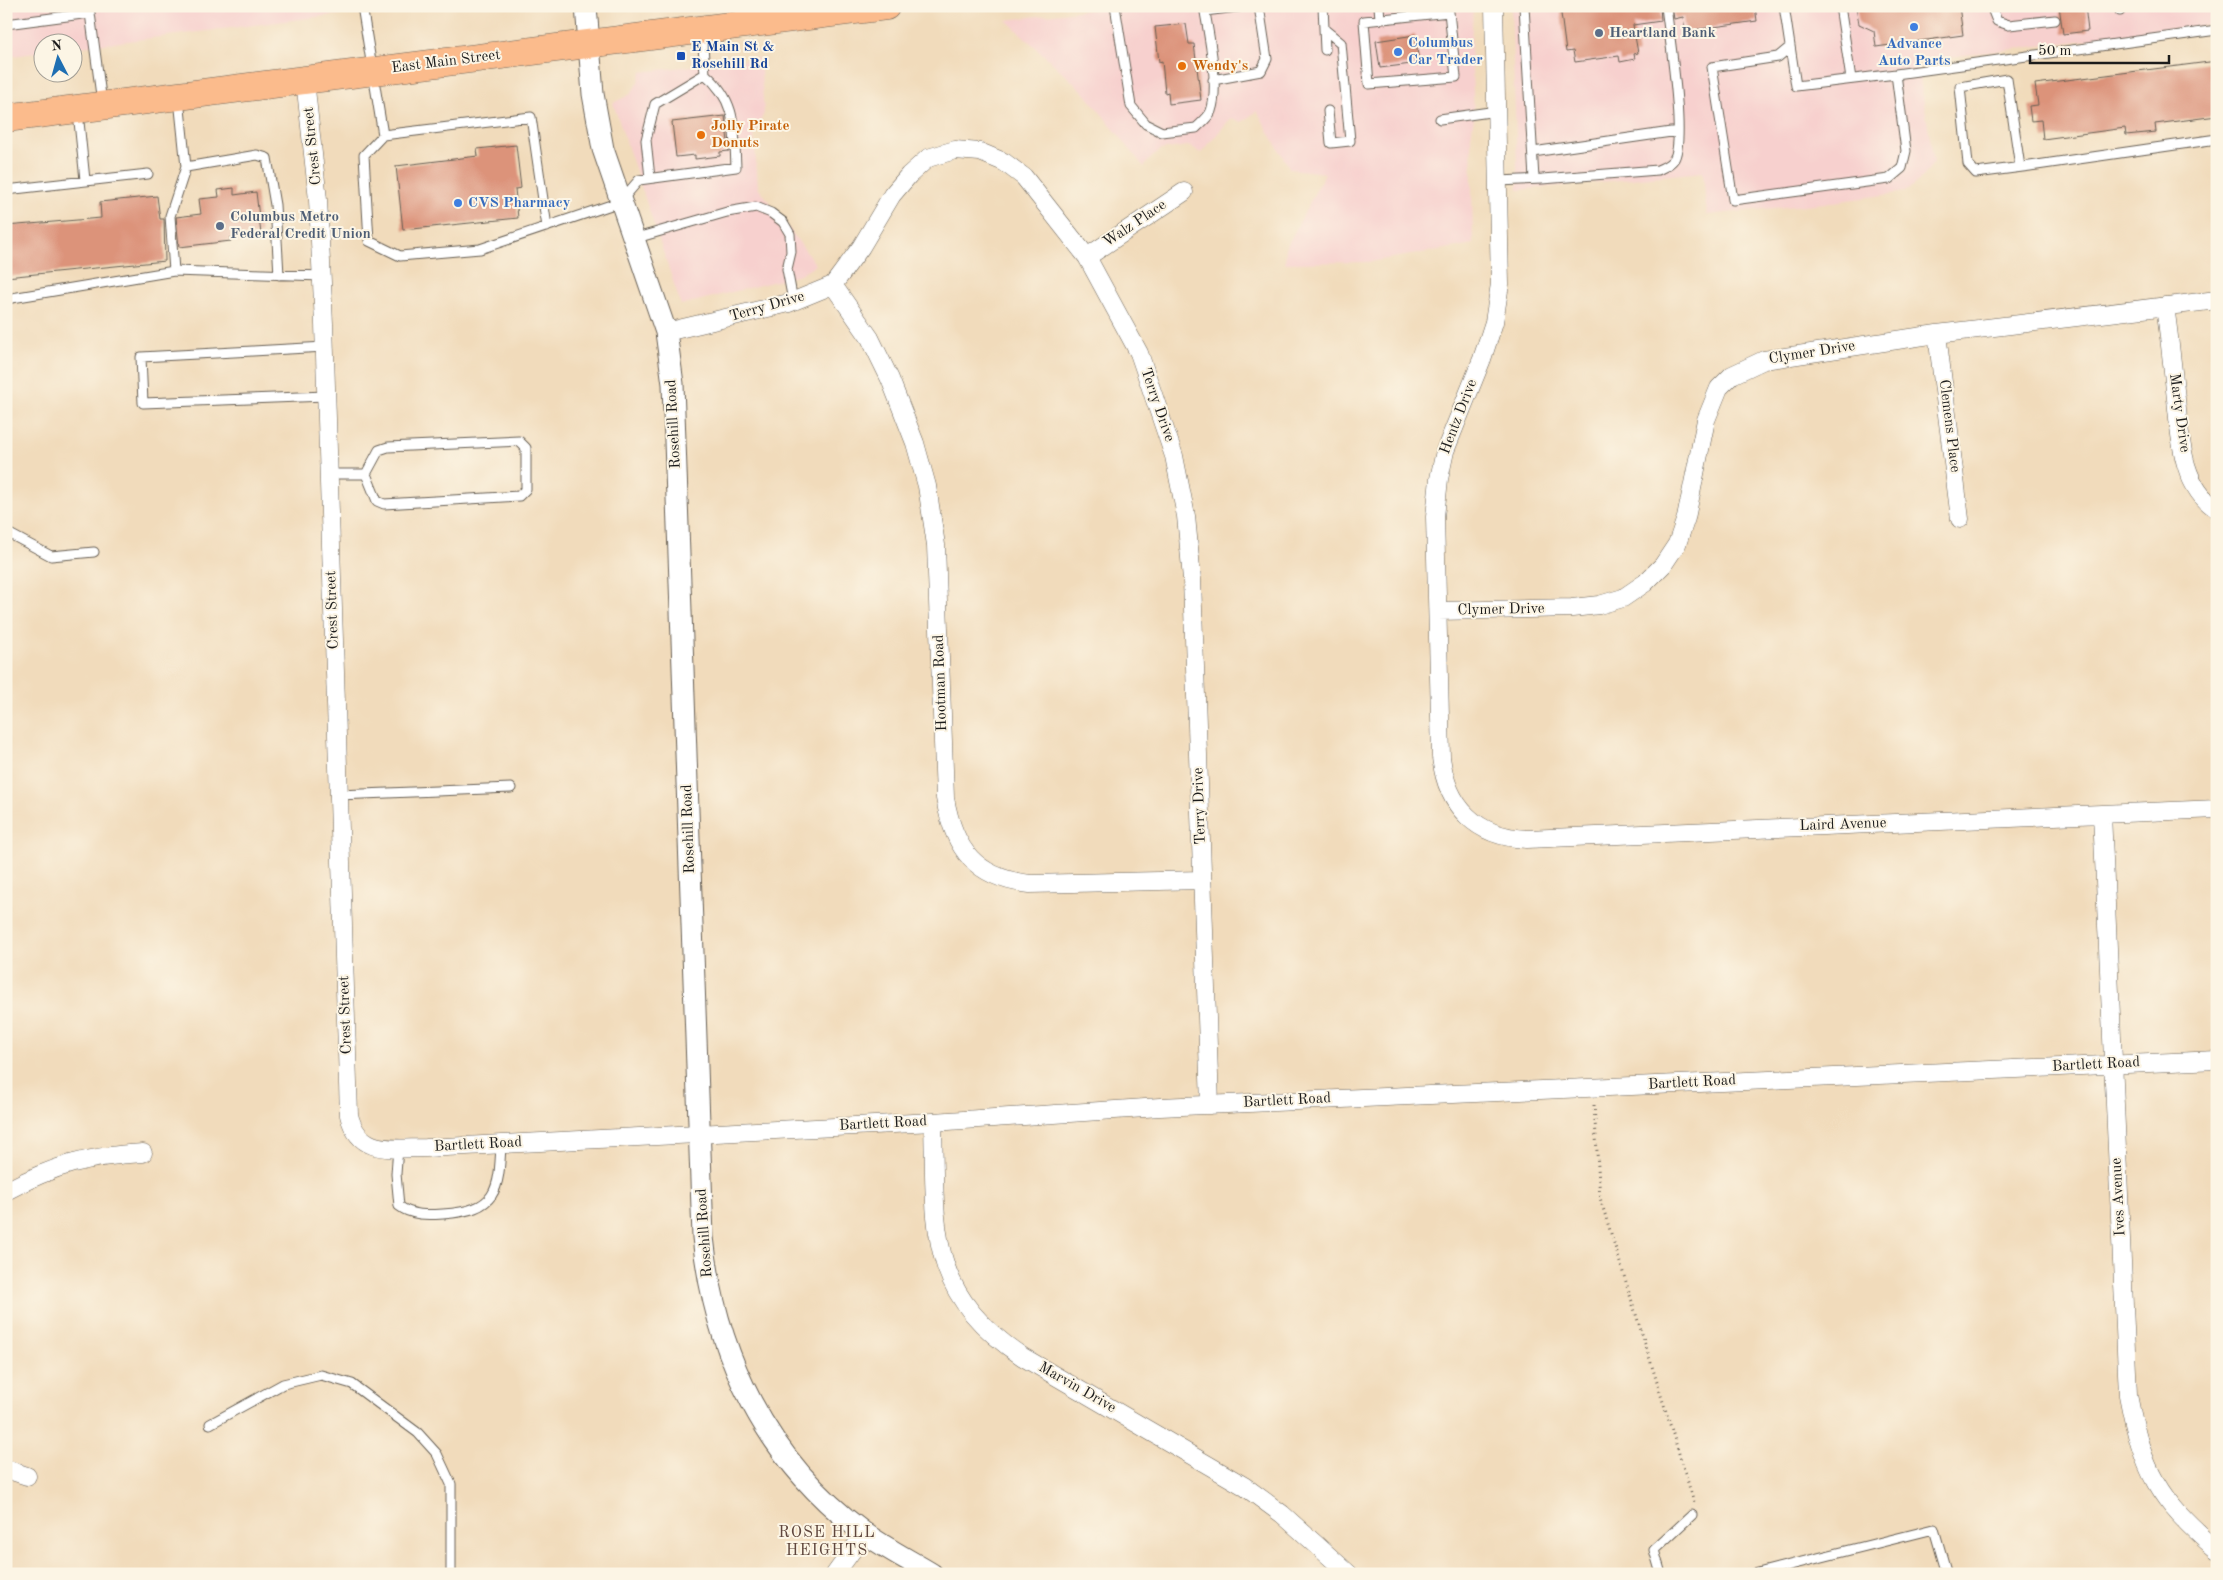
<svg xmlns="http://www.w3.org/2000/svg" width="2223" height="1580" font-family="'Old Standard TT',serif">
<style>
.built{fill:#f7d0ce}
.building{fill:#dc937a}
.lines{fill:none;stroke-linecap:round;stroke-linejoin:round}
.service-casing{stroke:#675f54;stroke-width:11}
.minor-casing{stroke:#675f54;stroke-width:19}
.tertiary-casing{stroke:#675f54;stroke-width:23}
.primary-casing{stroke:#675f54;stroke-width:29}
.path{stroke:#675f54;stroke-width:3;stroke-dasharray:1 4;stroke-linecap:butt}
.service{stroke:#fff;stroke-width:9}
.minor{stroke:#fff;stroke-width:18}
.tertiary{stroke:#fff;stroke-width:21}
.primary{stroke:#fbbb8c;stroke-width:28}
.shop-dot{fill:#3f7fe0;stroke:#fcf5e5;stroke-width:2}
.service-dot{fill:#5c6f8a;stroke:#fcf5e5;stroke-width:2}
.transit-dot{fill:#1a4fb4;stroke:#fcf5e5;stroke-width:2}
.food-dot{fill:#e8710a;stroke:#fcf5e5;stroke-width:2}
.labels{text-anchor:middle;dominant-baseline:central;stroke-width:4;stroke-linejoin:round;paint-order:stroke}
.service-label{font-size:15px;font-weight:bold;fill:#4e5e75;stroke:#fcf5e5;text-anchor:start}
.shop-label{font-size:15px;font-weight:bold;fill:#366cbe;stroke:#fcf5e5;text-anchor:start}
.transit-label{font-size:15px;font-weight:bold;fill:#164399;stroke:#fcf5e5;text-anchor:start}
.street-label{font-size:15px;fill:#1c1c1c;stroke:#fcf5e5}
.food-label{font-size:15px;font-weight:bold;fill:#c56008;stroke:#fcf5e5;text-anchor:start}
.neighbourhood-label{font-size:16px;letter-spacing:1px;fill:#5f463d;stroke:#fcf5e5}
</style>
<rect width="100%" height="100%" fill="#fcf5e5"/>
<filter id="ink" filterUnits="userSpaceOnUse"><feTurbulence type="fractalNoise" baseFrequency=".02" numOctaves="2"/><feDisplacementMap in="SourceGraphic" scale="10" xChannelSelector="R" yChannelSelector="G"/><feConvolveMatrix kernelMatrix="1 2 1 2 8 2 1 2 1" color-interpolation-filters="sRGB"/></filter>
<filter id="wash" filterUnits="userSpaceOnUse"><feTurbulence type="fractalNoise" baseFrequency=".0096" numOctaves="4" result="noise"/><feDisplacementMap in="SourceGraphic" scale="20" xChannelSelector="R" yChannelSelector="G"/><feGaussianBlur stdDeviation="1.12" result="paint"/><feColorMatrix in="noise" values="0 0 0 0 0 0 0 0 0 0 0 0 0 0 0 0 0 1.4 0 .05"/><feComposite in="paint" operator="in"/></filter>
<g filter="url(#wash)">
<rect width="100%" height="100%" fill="#f1dbbb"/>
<!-- built -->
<path class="built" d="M 6,6 L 381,6 L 381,9 L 73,48 L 72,42 L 42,42 L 42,52 L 6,57 Z
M 1119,6 L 1473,6 L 1471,47 L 1474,117 L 1471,137 L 1473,244 L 1370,262 L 1285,263 L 1286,248 L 1325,173 L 1290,169 L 1257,111 L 1242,122 L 1231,118 L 1201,153 L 1188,146 L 1160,150 L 1149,160 L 1144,167 L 1084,92 L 1006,20 Z
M 1511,6 L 2217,6 L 2217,24 L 1917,61 L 1934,162 L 1923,177 L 1905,192 L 1834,202 L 1707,215 L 1703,172 L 1518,190 Z
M 760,58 L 764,113 L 754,135 L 758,187 L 816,265 L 800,275 L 681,305 L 613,103 L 631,94 L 639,80 L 641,72 Z"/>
<g id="blocks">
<!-- building -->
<path class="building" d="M 1560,6 L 1660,6 L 1661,21 L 1633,25 L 1638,53 L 1634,54 L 1635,59 L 1620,62 L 1619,56 L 1575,62 L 1573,51 L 1566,52 Z
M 1672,6 L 1755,6 L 1757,21 L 1685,31 L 1683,17 L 1674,19 Z
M 1856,6 L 1959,6 L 1963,35 L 1876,47 L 1874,31 L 1859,24 Z
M 2059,6 L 2085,6 L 2088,31 L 2063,34 Z
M 1186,24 L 1189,44 L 1194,44 L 1201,100 L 1169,104 L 1168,92 L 1165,93 L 1162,61 L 1159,62 L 1155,27 Z
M 1415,35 L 1419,63 L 1380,68 L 1376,41 Z
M 2217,61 L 2217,116 L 2155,124 L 2156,132 L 2126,135 L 2125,128 L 2043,139 L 2041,120 L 2031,121 L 2029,106 L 2038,105 L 2035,84 Z
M 725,116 L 729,151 L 720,152 L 720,156 L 695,159 L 695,155 L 676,157 L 672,122 Z
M 516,145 L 521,188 L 515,189 L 518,218 L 403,230 L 396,166 L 478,156 L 477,149 Z
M 234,188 L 234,195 L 256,192 L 261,234 L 230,238 L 231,241 L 179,247 L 176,217 L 201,214 L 199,199 L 219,197 L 218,190 Z
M 157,196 L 160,219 L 164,219 L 165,261 L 6,277 L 6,226 L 101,218 L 100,202 Z"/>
</g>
</g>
<g filter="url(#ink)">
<use href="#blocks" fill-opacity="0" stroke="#675f54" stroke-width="1"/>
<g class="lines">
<!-- service casing -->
<g class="service-casing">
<path id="service" d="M 362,6 L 383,135
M 1115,6 L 1131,106 L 1146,124 L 1162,132 L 1196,128 C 1201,123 1209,117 1211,111 C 1220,86 1208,32 1204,6
M 1323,6 L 1325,50
M 1379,6 L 1380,19
M 1524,6 L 1534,179
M 1784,6 L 1796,86 L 1896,74 L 1906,151 L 1902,168 L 1889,179 L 1733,200 L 1712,67 L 1778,57 L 1790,47
M 1840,6 L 1851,79
M 1991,6 L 1997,21 L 2009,25 L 2055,20
M 2120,6 L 2120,11
M 1205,11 L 1245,6
M 1449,12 L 1456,77 L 1369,84 L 1364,21 Z
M 6,24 L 90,13 L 102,103
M 1324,29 L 1341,43 L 1350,141 L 1331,143 L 1328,111
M 1896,74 L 2217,30
M 1213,80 L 1261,71 L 1267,59 L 1259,6
M 179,99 L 186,167 L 170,216 L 174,271 L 322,276
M 78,112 L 85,180
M 1440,119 L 1497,111
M 1533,152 L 1678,131
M 186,167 L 257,155 L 267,158 L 275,205 L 279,275
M 2020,167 L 2007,79 L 1960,87 L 1968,164 L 1976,173 L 2030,166 L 2217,139
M 650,178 L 646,140 L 655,104 L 705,74
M 1499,181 L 1542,179 L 1658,170 C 1664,167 1670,165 1674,159 C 1686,140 1669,34 1666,6
M 6,190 L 148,174
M 547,227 L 531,117 L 383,135 L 364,155 L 369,241 L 400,256 L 480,249 L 620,202 L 639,180 L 736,167 C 734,129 737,101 705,74 L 702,32
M 633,239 L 727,212 L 756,207 L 771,213 L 783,222 L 790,234 L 791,252 L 787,269 L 793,301
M 6,299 L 174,271
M 325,347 L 141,357 L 143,403 L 326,396
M 329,474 L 366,474 L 377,501 L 384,504 L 519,496 L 526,489 L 526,448 L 519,441 L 388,447 L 379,450 L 366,474
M 6,532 L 51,556 L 94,552
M 338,795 L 511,788
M 398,1148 L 396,1174 L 399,1206 C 412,1216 428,1215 443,1214 C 497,1210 499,1192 501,1144
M 210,1424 L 283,1384 L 321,1375 L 352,1384 L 418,1433 L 437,1454 L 451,1484 L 451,1574
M 1661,1574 L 1654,1550 L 1692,1515
M 1754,1574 L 1934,1529 L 1947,1574"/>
</g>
<!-- minor casing -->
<g class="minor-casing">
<path id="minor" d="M 1494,6 L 1500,284 L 1494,322 L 1482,359 L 1445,451 L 1439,479 L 1435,517 L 1441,757 C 1447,807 1476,837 1527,839 L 2217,809
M 305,80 L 318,200 L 324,324 L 349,1115 C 359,1156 392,1148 426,1148 L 933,1122 L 1160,1107 L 2217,1060
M 1087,257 L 1184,192
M 833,285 L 870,338 L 890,379 L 915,443 L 927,486 L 936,545 L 945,798 C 954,850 976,878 1030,884 L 1202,880
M 2165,306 C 2169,334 2172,362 2175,390 C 2180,429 2179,486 2217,509
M 666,332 L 789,303 L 833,285 L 861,247 L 892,195 L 909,175 L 928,158 L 955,150 L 980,152 L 1004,162 L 1024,177 L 1087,257 L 1139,353 L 1174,456 L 1186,516 L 1192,579 L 1210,1105
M 1937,334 L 1960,519
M 1438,611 L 1572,608 L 1599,605 L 1623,598 L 1645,583 L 1663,565 L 1677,544 L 1686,518 L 1706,420 L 1719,388 L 1732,375 L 1764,360 L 1937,334 L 2217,300
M 2102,814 L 2128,1395 C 2143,1472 2157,1499 2217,1550
M 933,1122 C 936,1228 925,1292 1023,1357 L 1244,1486 L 1282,1514 L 1349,1574
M 6,1191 C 55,1165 88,1156 143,1153
M 6,1469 L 27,1476
M 835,1574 L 865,1533"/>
</g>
<!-- tertiary casing -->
<g class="tertiary-casing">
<path id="tertiary" d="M 586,6 L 593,94 L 603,149 L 666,332 L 673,384 L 703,1237 C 715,1355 767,1461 863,1532 C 885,1548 909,1560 932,1574"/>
</g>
<!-- primary casing -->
<g class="primary-casing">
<path id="primary" d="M 6,118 L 886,6"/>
</g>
<!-- path -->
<path class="path" d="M 1594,1105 L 1600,1198 L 1694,1502"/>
<!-- service -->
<use href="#service" class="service"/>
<!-- minor -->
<use href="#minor" class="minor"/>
<!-- tertiary -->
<use href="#tertiary" class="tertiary"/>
<!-- primary -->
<use href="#primary" class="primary"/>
</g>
</g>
<!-- markers -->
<g class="shop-dot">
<circle cx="1914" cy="27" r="5"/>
<circle cx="1398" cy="52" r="5"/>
<circle cx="458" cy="203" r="5"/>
</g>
<g class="service-dot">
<circle cx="1599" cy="33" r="5"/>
<circle cx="220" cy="226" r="5"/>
</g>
<rect class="transit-dot" x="676" y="51" width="10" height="10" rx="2.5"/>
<g class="food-dot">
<circle cx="1182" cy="66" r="5"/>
<circle cx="701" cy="135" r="5"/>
</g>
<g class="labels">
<!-- service labels -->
<g class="service-label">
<text x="1609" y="33">Heartland Bank</text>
<text x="230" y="217">Columbus Metro<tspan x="230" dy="17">Federal Credit Union</tspan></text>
</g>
<!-- shop labels -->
<g class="shop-label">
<text x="1408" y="43">Columbus<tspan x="1408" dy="17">Car Trader</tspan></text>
<text x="1914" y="44" text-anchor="middle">Advance<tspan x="1914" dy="17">Auto Parts</tspan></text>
<text x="468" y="203">CVS Pharmacy</text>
</g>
<!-- transit labels -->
<g class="transit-label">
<text x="691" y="47">E Main St &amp;<tspan x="691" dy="17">Rosehill Rd</tspan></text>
</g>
<!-- street labels -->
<g class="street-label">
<text transform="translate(446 62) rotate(-7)">East Main Street</text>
<text transform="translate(313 146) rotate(-96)">Crest Street</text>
<text transform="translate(1135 224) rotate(-34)">Walz Place</text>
<text transform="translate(767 307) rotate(-16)">Terry Drive</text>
<text transform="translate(1812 353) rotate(-9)">Clymer Drive</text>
<text transform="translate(1157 405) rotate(71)">Terry Drive</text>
<text transform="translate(2179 413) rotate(82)">Marty Drive</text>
<text transform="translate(1459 417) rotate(-69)">Hentz Drive</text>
<text transform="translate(674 424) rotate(-93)">Rosehill Road</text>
<text transform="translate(1949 426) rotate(83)">Clemens Place</text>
<text transform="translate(333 610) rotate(-92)">Crest Street</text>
<text transform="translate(1501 610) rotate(-1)">Clymer Drive</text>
<text transform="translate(941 683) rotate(-92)">Hootman Road</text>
<text transform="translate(1200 806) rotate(-92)">Terry Drive</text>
<text transform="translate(1843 825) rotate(-2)">Laird Avenue</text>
<text transform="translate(689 829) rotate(-92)">Rosehill Road</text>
<text transform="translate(346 1015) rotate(-92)">Crest Street</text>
<text transform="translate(2096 1065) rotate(-3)">Bartlett Road</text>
<text transform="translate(1692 1083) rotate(-3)">Bartlett Road</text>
<text transform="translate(1287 1101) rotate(-3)">Bartlett Road</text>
<text transform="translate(883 1124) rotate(-3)">Bartlett Road</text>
<text transform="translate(478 1145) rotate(-3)">Bartlett Road</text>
<text transform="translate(2119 1197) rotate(-93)">Ives Avenue</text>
<text transform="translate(705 1233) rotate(-94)">Rosehill Road</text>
<text transform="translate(1077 1388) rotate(30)">Marvin Drive</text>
</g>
<!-- food labels -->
<g class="food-label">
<text x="1192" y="66">Wendy's</text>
<text x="711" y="126">Jolly Pirate<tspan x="711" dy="17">Donuts</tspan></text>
</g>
<!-- neighbourhood labels -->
<g class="neighbourhood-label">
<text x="827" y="1533">ROSE HILL<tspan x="827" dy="18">HEIGHTS</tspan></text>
</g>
</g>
<!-- margin -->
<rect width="2223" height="1580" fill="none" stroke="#fcf5e5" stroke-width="25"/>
<!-- north arrow -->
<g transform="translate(58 58) rotate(354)"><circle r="24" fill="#fcf5e5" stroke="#a29e95"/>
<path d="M0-4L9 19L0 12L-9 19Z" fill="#1f6fb2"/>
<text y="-8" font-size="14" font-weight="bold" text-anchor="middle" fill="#1c1c1c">N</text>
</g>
<!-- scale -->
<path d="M2030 55v8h139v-8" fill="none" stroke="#1c1c1c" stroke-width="2.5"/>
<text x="2038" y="55" font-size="15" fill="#1c1c1c" stroke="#fcf5e5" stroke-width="4" paint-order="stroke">50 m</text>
</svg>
